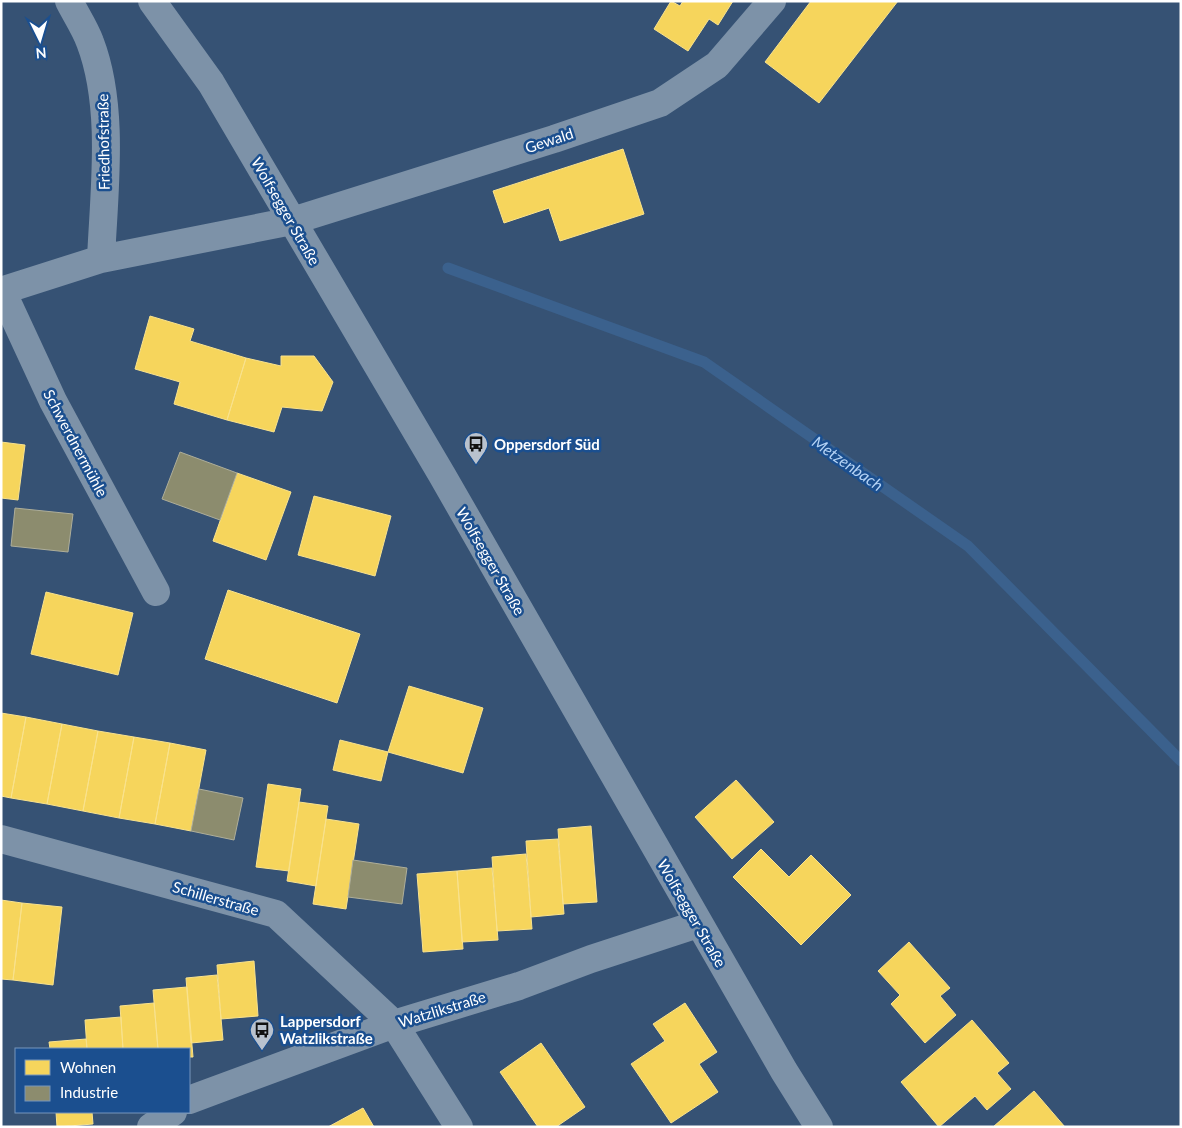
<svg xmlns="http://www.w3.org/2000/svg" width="1182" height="1128" font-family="Lato,sans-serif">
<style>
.homes{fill:#f6d55c;stroke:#f9e28d}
.industry{fill:#8c8c6e;stroke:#aeae9a}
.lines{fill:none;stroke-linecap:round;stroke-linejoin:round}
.stream{stroke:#3b618d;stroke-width:11}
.minor{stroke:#7d92a8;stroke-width:28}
.labels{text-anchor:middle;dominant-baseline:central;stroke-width:5;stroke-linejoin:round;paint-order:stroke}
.street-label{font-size:15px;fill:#fff;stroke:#1b4f8f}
.poi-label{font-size:15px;font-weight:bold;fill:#fff;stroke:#1b4f8f;text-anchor:start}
.water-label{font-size:16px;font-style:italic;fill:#b5d3f5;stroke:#1b4f8f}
</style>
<rect width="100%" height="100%" fill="#365274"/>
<!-- homes -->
<path class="homes" d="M 671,1 L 680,6 L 683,1 L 733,1 L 718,25 L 709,19 L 688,51 L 654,29 Z
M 811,1 L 898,1 L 819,103 L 765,62 Z
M 623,149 L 644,214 L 560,241 L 549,208 L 504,223 L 493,191 Z
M 150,316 L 194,329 L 190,341 L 246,358 L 227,420 L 174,404 L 180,382 L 135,369 Z
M 281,356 L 314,356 L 333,382 L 322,411 L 282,407 L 274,432 L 227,420 L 246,358 L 281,366 Z
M 1,442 L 25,445 L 18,500 L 1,498 Z
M 237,473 L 291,492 L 266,560 L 213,541 Z
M 314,496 L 391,516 L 375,576 L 298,555 Z
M 228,590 L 360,634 L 337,703 L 205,659 Z
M 46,592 L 133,613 L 118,675 L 31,654 Z
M 409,686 L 483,708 L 463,773 L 388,752 Z
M 1,713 L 26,717 L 11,798 L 1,796 Z
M 26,717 L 62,724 L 47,804 L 11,798 Z
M 62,724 L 98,731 L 83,811 L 47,804 Z
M 98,731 L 134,737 L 119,818 L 83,811 Z
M 134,737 L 170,743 L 155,824 L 119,818 Z
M 340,740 L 388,752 L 381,781 L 333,770 Z
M 170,743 L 206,750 L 191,831 L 155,824 Z
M 736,780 L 774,822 L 732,859 L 695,817 Z
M 268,784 L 301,789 L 289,871 L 256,867 Z
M 299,802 L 328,806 L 316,886 L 287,881 Z
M 326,819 L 359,824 L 346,909 L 313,904 Z
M 591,826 L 597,902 L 563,904 L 558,829 Z
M 558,839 L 564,914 L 531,917 L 526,841 Z
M 761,849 L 789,877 L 811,855 L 851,895 L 801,945 L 733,877 Z
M 526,854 L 532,929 L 497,931 L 492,857 Z
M 492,868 L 498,940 L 462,942 L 457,871 Z
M 457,871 L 463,949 L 423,952 L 417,874 Z
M 1,900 L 22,903 L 13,980 L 1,979 Z
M 22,903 L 62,907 L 53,985 L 13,980 Z
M 909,942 L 950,988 L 940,996 L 956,1015 L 925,1043 L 891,1004 L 900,995 L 878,971 Z
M 254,961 L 258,1016 L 221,1019 L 217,965 Z
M 217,975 L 223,1040 L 191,1043 L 186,978 Z
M 187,987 L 193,1057 L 189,1057 L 189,1049 L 158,1049 L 153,990 Z
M 154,1003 L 158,1049 L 123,1049 L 120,1006 Z
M 685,1003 L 717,1052 L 699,1064 L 718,1092 L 671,1123 L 631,1064 L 665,1041 L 653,1024 Z
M 121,1017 L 123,1049 L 87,1049 L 85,1020 Z
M 972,1020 L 1009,1063 L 997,1073 L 1011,1089 L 987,1110 L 975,1096 L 939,1127 L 901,1082 Z
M 86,1039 L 87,1049 L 50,1049 L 49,1042 Z
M 541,1043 L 585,1107 L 556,1127 L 538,1127 L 500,1072 Z
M 1034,1091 L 1065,1127 L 993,1127 Z
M 363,1108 L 374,1127 L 328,1127 Z
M 56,1112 L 92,1112 L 93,1124 L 57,1127 Z"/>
<!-- industry -->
<path class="industry" d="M 180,452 L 237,473 L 220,520 L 162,499 Z
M 15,508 L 73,514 L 68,552 L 11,546 Z
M 199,789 L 243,798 L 234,840 L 191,831 Z
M 353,860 L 407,868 L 402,904 L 348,897 Z"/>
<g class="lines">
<!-- stream -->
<path class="stream" d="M 448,268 L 704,362 L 968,546 L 1181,761"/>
<!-- minor -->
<path class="minor" d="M 69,1 C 76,15 85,28 90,42 C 115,107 104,191 101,259
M 152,1 L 211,83 L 442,475 L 784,1071 L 819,1127
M 1,291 L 101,259 L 292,221 L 554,139 L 660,103 L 717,65 L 772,1
M 2,291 L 53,401 L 156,592
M 1,839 L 276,914 L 394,1024 L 459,1127
M 189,1100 L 394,1024 L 519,986 L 591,959 L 698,924
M 151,1127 L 173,1112"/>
</g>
<!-- icons -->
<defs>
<g id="bus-pin" transform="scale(1.25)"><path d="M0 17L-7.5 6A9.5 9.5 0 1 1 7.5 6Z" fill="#b9c2ce" stroke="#1b4f8f"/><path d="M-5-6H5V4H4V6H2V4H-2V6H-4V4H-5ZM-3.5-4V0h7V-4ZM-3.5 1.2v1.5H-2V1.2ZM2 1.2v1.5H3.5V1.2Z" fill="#111"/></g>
</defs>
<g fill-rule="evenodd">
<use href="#bus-pin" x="476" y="444"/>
<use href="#bus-pin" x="262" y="1030"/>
</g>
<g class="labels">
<!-- street labels -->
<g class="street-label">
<text transform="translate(549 140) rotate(-18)">Gewald</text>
<text transform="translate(103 142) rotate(-91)">Friedhofstraße</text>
<text transform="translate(286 211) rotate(60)">Wolfsegger Straße</text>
<text transform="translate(76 443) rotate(62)">Schwerdnermühle</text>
<text transform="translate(491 561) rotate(60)">Wolfsegger Straße</text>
<text transform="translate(216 898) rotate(16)">Schillerstraße</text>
<text transform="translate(692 913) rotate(60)">Wolfsegger Straße</text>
<text transform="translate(442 1009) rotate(-17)">Watzlikstraße</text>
</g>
<!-- poi labels -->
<g class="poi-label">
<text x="494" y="444">Oppersdorf Süd</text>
<text x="280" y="1021">Lappersdorf<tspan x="280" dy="17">Watzlikstraße</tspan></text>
</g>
<!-- water labels -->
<g class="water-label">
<text transform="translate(848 463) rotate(35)">Metzenbach</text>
</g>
</g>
<!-- border -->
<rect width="1182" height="1128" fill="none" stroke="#ffffff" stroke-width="5"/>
<!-- legend -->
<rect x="15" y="1048" width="175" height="65" fill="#1b4f8f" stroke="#7695bc"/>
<rect x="25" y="1060" width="25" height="15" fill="#f6d55c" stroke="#7695bc"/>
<text x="60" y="1073" font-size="15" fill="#ffffff">Wohnen</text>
<rect x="25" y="1086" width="25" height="15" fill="#8c8c6e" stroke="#7695bc"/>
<text x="60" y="1098" font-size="15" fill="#ffffff">Industrie</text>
<!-- north arrow -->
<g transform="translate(40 40) rotate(175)" stroke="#1b4f8f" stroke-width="4" paint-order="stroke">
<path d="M0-4L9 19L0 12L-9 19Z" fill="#ffffff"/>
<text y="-8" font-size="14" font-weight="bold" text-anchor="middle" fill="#ffffff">N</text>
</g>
</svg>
